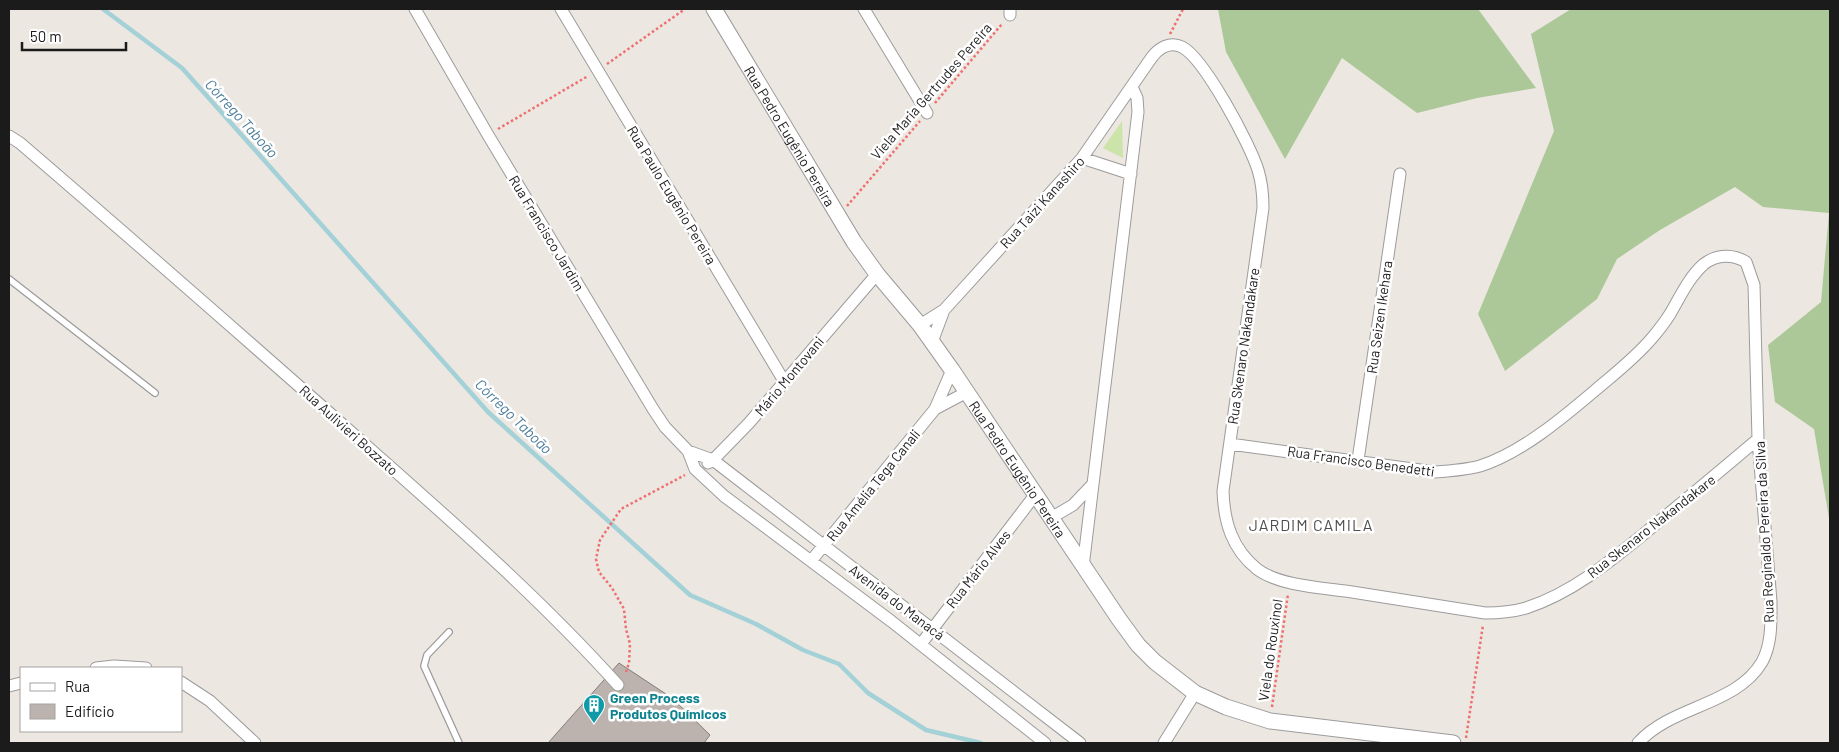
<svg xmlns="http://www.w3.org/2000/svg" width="1839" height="752" font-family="Barlow,sans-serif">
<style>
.grass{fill:#cce3a9}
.forest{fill:#acc898}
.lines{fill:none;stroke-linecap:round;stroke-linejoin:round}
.stream{stroke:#a4d1d7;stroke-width:4.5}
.building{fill:#bcb2ae;stroke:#847d7a}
.service-casing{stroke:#9c9c9c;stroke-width:8}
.minor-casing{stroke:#9c9c9c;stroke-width:13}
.tertiary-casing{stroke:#9c9c9c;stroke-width:17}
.path{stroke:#ef6f6f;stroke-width:2.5;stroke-dasharray:2.5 2.5;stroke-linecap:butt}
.service{stroke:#fff;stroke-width:5.5}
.minor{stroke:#fff;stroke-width:11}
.tertiary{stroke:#fff;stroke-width:15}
.labels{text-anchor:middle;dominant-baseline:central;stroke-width:5;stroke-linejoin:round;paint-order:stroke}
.street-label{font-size:14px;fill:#1b1b1b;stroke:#fff}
.culture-label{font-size:14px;font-weight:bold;fill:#0d838f;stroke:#fff;text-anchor:start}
.water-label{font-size:15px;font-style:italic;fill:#4c7c9b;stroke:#fff}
.quarter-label{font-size:16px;letter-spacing:1px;fill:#4e4e4e;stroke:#fff}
</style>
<rect width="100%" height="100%" fill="#ece7e1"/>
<!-- grass -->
<path class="grass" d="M 1122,121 L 1123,158 L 1103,148 Z"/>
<!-- forest -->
<path class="forest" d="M 1218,9 L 1478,9 L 1536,88 L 1477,98 L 1417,113 L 1342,58 L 1285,159 L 1226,52 Z
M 1571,9 L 1830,9 L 1830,524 L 1814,429 L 1775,402 L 1768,345 L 1821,302 L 1829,213 L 1763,207 L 1735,187 L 1660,230 L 1617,259 L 1597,299 L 1505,371 L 1478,314 L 1554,131 L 1531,34 Z"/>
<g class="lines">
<!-- stream -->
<path class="stream" d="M 103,9 L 182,68 L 488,412 L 690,595 L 756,624 L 803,650 L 839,664 L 868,693 L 926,730 L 981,743"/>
</g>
<!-- building -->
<path class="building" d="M 619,663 L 672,698 L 710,735 L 704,743 L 548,743 Z"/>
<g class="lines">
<!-- service casing -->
<g class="service-casing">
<path id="service" d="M 9,279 L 155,393
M 449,632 L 427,655 L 424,666 L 459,743"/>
</g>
<!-- minor casing -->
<g class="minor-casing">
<path id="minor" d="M 415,9 L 488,135 L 653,409 L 665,427 L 688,451 L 713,460 L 1080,743
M 561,9 L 784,381
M 864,9 L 927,113
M 1010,15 L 1010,9
M 9,136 L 20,143 C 134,241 247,340 359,439 C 448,518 538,596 618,685
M 1082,158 L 1131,174
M 920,325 L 944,310 L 1082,158 L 1152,57 C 1159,48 1170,41 1182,47 C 1204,58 1250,144 1258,170 C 1262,183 1263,195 1263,208 L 1223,491 C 1224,522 1232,549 1257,569 C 1279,586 1325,588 1352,592 C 1396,599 1441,606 1485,613 C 1499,613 1512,612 1526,608 C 1578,591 1620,553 1662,519 C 1694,493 1726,466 1758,439
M 932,342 L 944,310
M 935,409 L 967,392
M 1230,444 L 1435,472 C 1450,471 1465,470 1480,466 C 1522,453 1566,415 1599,387 C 1618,371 1636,357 1652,338 C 1658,331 1665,322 1670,314 C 1680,297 1689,277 1704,264 C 1717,254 1733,254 1746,262 L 1754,285 L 1758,439 L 1771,602 C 1771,621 1772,644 1762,662 C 1736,706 1672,705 1638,743
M 688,451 L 695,469 L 724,496 L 891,621 L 1045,743
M 1358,460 L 1400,174
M 708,463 L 713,460 L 749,423 L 877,274
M 1051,518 L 1073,505 L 1092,485
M 811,561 L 935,409 L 952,370
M 1083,567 L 1138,112 L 1137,98 L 1132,87
M 921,644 L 1035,495
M 96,668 L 114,666 L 146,668
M 181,682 L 210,701 L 255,743
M 9,686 L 21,683
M 1164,743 L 1195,693"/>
</g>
<!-- tertiary casing -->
<g class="tertiary-casing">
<g id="tertiary">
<path id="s1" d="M 714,9 L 854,242 L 877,274 L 920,325 L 952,370 L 1119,619 L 1138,645 L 1155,662 L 1195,693 L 1226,707 L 1270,721 L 1453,743"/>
</g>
</g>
<!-- path -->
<path class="path" d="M 1170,34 L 1183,9
M 607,64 L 685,9
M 935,103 L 1002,24
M 498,129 L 588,76
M 847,206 L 920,121
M 626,672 L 629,663 L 630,644 L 626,629 L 624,609 L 612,588 L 599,572 L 596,559 L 600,540 L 621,509 L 685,475
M 1272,707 L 1288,594
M 1466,738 L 1483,625"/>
<!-- service -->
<use href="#service" class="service"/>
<!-- minor -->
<use href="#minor" class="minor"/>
<!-- tertiary -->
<use href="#tertiary" class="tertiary"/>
</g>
<!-- icons -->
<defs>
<g id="building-pin" transform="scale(1.125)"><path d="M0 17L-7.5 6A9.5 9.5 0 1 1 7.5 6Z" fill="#0f9aa8" stroke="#fff"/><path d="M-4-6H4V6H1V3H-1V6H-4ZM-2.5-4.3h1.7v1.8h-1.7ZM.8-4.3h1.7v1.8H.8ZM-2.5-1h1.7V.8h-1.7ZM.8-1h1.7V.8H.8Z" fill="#fff"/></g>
</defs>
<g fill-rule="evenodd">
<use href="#building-pin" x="594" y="705"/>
</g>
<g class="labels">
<!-- street labels -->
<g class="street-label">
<text transform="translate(931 91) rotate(-49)">Viela Maria Gertrudes Pereira</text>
<text stroke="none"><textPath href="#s1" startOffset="148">Rua Pedro Eugênio Pereira</textPath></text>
<text transform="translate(672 195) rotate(59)">Rua Paulo Eugênio Pereira</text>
<text transform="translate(1042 202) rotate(-48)">Rua Taizi Kanashiro</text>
<text transform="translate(547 233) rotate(59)">Rua Francisco Jardim</text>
<text transform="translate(1379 317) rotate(-82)">Rua Seizen Ikehara</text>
<text transform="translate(1243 346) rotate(-82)">Rua Skenaro Nakandakare</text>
<text transform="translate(789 376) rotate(-50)">Mário Montovani</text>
<text transform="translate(349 430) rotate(42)">Rua Aulivieri Bozzato</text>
<text transform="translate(1361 461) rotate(8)">Rua Francisco Benedetti</text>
<text stroke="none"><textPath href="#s1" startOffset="552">Rua Pedro Eugênio Pereira</textPath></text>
<text transform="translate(873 485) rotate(-51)">Rua Amélia Tega Canali</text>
<text transform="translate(1651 526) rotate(-38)">Rua Skenaro Nakandakare</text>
<text transform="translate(1764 532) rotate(-93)">Rua Reginaldo Pereira da Silva</text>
<text transform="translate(978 569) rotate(-52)">Rua Mário Alves</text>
<text transform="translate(897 602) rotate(37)">Avenida do Manacá</text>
<text transform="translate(1270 650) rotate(-82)">Viela do Rouxinol</text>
</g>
<!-- culture labels -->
<g class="culture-label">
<text x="610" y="697">Green Process<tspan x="610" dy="16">Produtos Químicos</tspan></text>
</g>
<!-- water labels -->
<g class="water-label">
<text transform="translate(242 118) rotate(48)">Córrego Taboão</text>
<text transform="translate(514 416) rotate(44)">Córrego Taboão</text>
</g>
<!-- quarter labels -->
<g class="quarter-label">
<text x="1311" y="524">JARDIM CAMILA</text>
</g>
</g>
<!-- border -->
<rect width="1839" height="752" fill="none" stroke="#1b1b1b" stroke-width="20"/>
<!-- legend -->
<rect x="20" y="667" width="162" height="65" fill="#ffffff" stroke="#a4a4a4"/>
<rect x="30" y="683" width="25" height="8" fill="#ffffff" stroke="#a4a4a4"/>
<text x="65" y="692" font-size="15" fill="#1b1b1b">Rua</text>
<rect x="30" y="704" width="25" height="15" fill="#bcb2ae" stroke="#a4a4a4"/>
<text x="65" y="717" font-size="15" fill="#1b1b1b">Edifício</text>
<!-- scale -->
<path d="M22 42v8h104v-8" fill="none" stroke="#1b1b1b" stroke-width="2.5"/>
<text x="30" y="42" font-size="15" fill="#1b1b1b" stroke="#ffffff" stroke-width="4" paint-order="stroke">50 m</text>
</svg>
